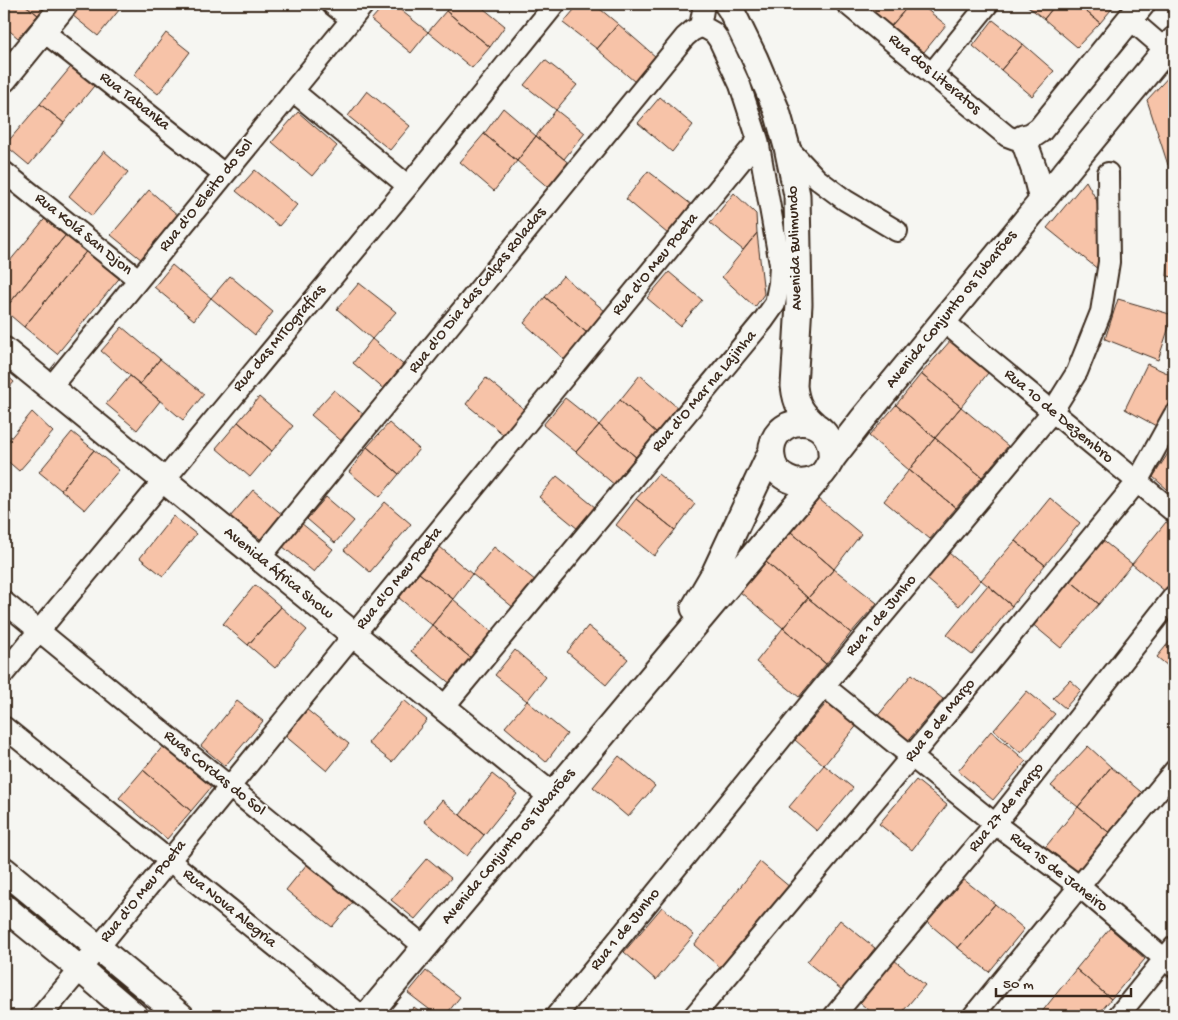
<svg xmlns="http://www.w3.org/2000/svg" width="1178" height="1020" font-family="'Gochi Hand',sans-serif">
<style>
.building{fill:#f7c3a8;stroke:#3b2a1e}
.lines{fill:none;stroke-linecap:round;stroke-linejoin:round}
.minor-casing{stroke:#3b2a1e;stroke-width:24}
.tertiary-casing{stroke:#3b2a1e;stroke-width:29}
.minor{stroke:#f6f6f2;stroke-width:20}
.tertiary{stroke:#f6f6f2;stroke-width:25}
.labels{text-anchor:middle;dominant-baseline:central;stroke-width:4;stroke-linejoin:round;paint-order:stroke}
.street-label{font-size:16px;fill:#3b2a1e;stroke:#f6f6f2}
</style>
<rect width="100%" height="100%" fill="#f6f6f2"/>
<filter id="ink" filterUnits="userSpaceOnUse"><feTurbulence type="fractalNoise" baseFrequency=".02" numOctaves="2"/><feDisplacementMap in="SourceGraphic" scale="10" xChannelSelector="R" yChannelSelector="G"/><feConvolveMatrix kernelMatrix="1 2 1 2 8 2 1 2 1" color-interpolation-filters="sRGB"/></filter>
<g filter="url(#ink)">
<!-- building -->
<path class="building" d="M 4,4 L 24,4 L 38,15 L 18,38 L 4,26 Z
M 24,4 L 47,4 L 38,15 Z
M 72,4 L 124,4 L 98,36 L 67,11 Z
M 385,4 L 393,4 L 428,32 L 411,53 L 371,20 Z
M 452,4 L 478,4 L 505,26 L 490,47 L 446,11 Z
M 579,4 L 594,4 L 618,24 L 597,49 L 563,23 Z
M 865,4 L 910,4 L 891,26 Z
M 910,4 L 920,4 L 946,25 L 924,52 L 891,26 Z
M 1025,4 L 1056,4 L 1044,19 Z
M 1056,4 L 1077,4 L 1100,23 L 1077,47 L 1044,19 Z
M 1077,4 L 1116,4 L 1100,23 Z
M 446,11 L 490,47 L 472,68 L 428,32 Z
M 993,20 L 1023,44 L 1001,70 L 973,46 Z
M 618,24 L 656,57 L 635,82 L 597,49 Z
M 166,33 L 190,52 L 158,94 L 134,75 Z
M 1023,44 L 1054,71 L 1032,96 L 1001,70 Z
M 545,60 L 577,85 L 556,110 L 524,85 Z
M 75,62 L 98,81 L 64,123 L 40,104 Z
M 1174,71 L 1174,163 L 1168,165 L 1147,100 Z
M 367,91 L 410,126 L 390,150 L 348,116 Z
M 660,97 L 693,125 L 672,152 L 638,123 Z
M 40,104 L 64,123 L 29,165 L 5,145 Z
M 503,108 L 536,136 L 517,161 L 484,134 Z
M 556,110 L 585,133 L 564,159 L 536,136 Z
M 298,112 L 337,146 L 312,176 L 272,142 Z
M 484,134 L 517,161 L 494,191 L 460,162 Z
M 536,136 L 571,165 L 550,189 L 517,161 Z
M 104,151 L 128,172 L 92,216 L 69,196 Z
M 255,170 L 297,205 L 279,226 L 236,191 Z
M 648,171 L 692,205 L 668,234 L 626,199 Z
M 1086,181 L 1097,201 L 1103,254 L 1099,270 L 1047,228 Z
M 149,190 L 180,217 L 142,260 L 111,235 Z
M 734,193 L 756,214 L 757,233 L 743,250 L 710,223 Z
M 48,215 L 69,231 L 4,310 L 4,268 Z
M 69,231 L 89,248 L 24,327 L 4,310 Z
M 1171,231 L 1174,231 L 1174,277 L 1167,276 Z
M 757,233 L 764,294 L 755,307 L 722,277 Z
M 89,248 L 122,275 L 57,354 L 24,327 Z
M 172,265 L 211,298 L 194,320 L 154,287 Z
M 669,272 L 702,300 L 680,326 L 647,298 Z
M 230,276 L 273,312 L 255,335 L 211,298 Z
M 563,276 L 605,311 L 587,333 L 545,297 Z
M 359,283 L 396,312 L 372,339 L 337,309 Z
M 545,297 L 587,333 L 565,360 L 524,323 Z
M 1118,299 L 1173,315 L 1158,360 L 1105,339 Z
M 122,327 L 160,359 L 140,384 L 101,351 Z
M 372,339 L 406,367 L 386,391 L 353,363 Z
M 951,340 L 988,373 L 961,407 L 921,374 Z
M 160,359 L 204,394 L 183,420 L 140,384 Z
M 1147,364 L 1174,376 L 1174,394 L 1158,427 L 1125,409 Z
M 4,373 L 14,382 L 4,394 Z
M 921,374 L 961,407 L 935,438 L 896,405 Z
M 640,375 L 679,409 L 658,434 L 620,400 Z
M 130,376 L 160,401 L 137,430 L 106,404 Z
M 486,378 L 525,410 L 504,435 L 466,404 Z
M 334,390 L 365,416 L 344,443 L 311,415 Z
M 259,397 L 293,426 L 272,451 L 238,422 Z
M 565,398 L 599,425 L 576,452 L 543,425 Z
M 620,400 L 658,434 L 638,459 L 599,425 Z
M 896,405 L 935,438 L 909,470 L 869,436 Z
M 961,407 L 1008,446 L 982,477 L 935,438 Z
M 32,412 L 53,432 L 19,471 L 4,458 L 4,446 Z
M 238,422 L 272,451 L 250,477 L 216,448 Z
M 389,423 L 419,449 L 399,474 L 367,447 Z
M 599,425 L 638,459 L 616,486 L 576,452 Z
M 72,432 L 94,450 L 61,490 L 39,472 Z
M 935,438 L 982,477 L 956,508 L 909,470 Z
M 1174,444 L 1174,495 L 1153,477 Z
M 367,447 L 399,474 L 380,497 L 349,472 Z
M 94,450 L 119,470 L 85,510 L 61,490 Z
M 909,470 L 956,508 L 930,539 L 884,501 Z
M 658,474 L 695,504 L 675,530 L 636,499 Z
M 557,476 L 596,508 L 578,529 L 539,497 Z
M 253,490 L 284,516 L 263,541 L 230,517 Z
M 326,497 L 354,521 L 335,543 L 307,519 Z
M 1050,498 L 1080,523 L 1045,565 L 1015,541 Z
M 636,499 L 675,530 L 654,556 L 616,525 Z
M 819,499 L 861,534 L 834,569 L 791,532 Z
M 385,502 L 411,524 L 370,572 L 344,550 Z
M 4,507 L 12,514 L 4,523 Z
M 173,516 L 196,534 L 163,576 L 140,558 Z
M 1166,522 L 1174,528 L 1174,582 L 1166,592 L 1132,564 Z
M 301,523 L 333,549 L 314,572 L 282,546 Z
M 791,532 L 834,569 L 808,598 L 766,562 Z
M 1101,539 L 1132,564 L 1099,604 L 1068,579 Z
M 1015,541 L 1045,565 L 1012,606 L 981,580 Z
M 440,547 L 472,574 L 453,599 L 419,573 Z
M 494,547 L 536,581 L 514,608 L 472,574 Z
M 949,553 L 981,580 L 959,606 L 927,579 Z
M 766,562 L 808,598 L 783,628 L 740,592 Z
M 834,569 L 877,603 L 851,633 L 808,598 Z
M 419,573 L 453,599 L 432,625 L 399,598 Z
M 1068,579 L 1099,604 L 1061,648 L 1031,623 Z
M 255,585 L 281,607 L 248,645 L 223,624 Z
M 988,585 L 1012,606 L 972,655 L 947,635 Z
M 808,598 L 851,633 L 826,664 L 783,628 Z
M 453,599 L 494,634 L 473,660 L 432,625 Z
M 281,607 L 307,630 L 275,668 L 248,645 Z
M 432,625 L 473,660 L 452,685 L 411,651 Z
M 588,626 L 628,659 L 606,685 L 567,652 Z
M 783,628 L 826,664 L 799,697 L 756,662 Z
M 1174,636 L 1174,671 L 1157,657 Z
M 515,650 L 546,677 L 527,701 L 495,675 Z
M 912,674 L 943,699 L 906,743 L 876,718 Z
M 1070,680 L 1081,690 L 1065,708 L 1053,698 Z
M 1027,691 L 1055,714 L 1021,753 L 994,730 Z
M 830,699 L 859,723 L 824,765 L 795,740 Z
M 404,700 L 427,720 L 392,762 L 368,743 Z
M 237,701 L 263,721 L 225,766 L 201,746 Z
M 527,701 L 567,734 L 546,762 L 505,727 Z
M 306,709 L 349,744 L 327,771 L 284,735 Z
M 991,731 L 1026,761 L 993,800 L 958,771 Z
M 164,745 L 213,785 L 191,811 L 143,770 Z
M 1088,746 L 1111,767 L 1078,807 L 1051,786 Z
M 619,756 L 655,786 L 628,817 L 593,787 Z
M 824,765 L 853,788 L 817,831 L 789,807 Z
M 1111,767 L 1146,796 L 1112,835 L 1078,807 Z
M 143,770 L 191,811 L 167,839 L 119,798 Z
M 492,774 L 517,794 L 484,835 L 460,815 Z
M 916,780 L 947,805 L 912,850 L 879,824 Z
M 442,800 L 484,835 L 467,856 L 424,821 Z
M 1078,807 L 1112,835 L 1077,877 L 1043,850 Z
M 427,858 L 451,878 L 415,919 L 391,900 Z
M 760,862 L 791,888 L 722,969 L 694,945 Z
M 307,864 L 354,901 L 332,927 L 286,890 Z
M 963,879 L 995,904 L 958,948 L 927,922 Z
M 995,904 L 1024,929 L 989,972 L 958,948 Z
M 662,907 L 694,935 L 656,980 L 624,952 Z
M 840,920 L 875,948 L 842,990 L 807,962 Z
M 1110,928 L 1145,959 L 1111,999 L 1076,969 Z
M 894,960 L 925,985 L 899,1016 L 876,1016 L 860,1003 Z
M 1076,969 L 1111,999 L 1097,1016 L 1045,1016 L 1041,1013 Z
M 426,971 L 460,997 L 445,1016 L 438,1016 L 408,993 Z
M 414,1007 L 426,1016 L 406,1016 Z"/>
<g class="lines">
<!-- minor casing -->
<g class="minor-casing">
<path id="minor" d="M 332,4 L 351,19
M 847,4 L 1007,136 L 1015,139 L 1023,138
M 1130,19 L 1166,50
M 700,27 L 704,4
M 43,31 L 224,174
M 932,73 L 988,4
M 293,91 L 408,186
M 787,147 L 817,179 L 845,200 L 897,231
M 4,172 L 138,279
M 943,321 L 1174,512
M 50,388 L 364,4
M 259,559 L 685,37 L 692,31 L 700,27
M 4,602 L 425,947
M 4,673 L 408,186 L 555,4
M 824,686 L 995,824 L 1080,887 L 1174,967
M 443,708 L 763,321 L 775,304 L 779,283 L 780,264 L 758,140 L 740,85 L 719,40 L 714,33 L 707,29 L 700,27
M 4,727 L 362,1016
M 41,1016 L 98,948 L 758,140
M 556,1016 L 824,686 L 1052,412 L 1077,372 L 1101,312 L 1109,262 L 1108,173
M 694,1016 L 911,757 L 1137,482 L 1174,415
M 834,1016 L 995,824 L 1174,596
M 973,1016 L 1174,771
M 1118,1016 L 1174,947"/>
</g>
<!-- tertiary casing -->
<g class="tertiary-casing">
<path id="tertiary" d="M 727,4 L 731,10 L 755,59 L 777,111 L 787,147 L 797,195 L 799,304 L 794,386 C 796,404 801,413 815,425
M 4,79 L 65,4
M 1042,200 L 1035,172 L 1023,138 L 1031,136 L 1040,130 L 1142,4
M 4,350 L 552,796
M 831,460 C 835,407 766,414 772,457 C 773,466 778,474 786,478 C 800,486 818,482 826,469 C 829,464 831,460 834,456 C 843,444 853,432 862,420 L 1174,40
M 694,608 L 715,572 L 771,452
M 4,870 L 181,1016
M 4,907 L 80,969 L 135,1016
M 367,1016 L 820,476"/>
</g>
<!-- minor -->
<use href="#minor" class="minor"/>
<!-- tertiary -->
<use href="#tertiary" class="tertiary"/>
</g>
</g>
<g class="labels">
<!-- street labels -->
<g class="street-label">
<text transform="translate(934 75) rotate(40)">Rua dos Literatos</text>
<text transform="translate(134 102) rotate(38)">Rua Tabanka</text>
<text transform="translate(207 196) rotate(-51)">Rua d'O Eleito do Sol</text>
<text transform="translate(83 235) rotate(39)">Rua Kolá San Djon</text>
<text transform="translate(796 248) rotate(-92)">Avenida Bulimundo</text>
<text transform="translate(656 265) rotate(-51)">Rua d'O Meu Poeta</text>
<text transform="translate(478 291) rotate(-51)">Rua d'O Dia das Calças Roladas</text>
<text transform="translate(952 310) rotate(-51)">Avenida Conjunto os Tubarões</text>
<text transform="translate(280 339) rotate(-50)">Rua das MITOgrafias</text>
<text transform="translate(705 392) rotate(-50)">Rua d'O Mar na Lajinha</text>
<text transform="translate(1058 417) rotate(40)">Rua 10 de Dezembro</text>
<text transform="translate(278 574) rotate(39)">Avenida África Show</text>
<text transform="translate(400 579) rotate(-51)">Rua d'O Meu Poeta</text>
<text transform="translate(882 616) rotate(-50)">Rua 1 de Junho</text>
<text transform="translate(941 721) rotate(-51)">Rua 8 de Março</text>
<text transform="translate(214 774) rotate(39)">Ruas Cordas do Sol</text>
<text transform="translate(1007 808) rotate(-51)">Rua 27 de março</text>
<text transform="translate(509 847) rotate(-50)">Avenida Conjunto os Tubarões</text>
<text transform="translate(1058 873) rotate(38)">Rua 15 de Janeiro</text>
<text transform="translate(144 892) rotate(-51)">Rua d'O Meu Poeta</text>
<text transform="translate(229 909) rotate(39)">Rua Nova Alegria</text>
<text transform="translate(626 930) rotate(-51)">Rua 1 de Junho</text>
</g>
</g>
<!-- margin -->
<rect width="1178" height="1020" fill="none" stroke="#f6f6f2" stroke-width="20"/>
<rect x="10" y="10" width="1158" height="1000" fill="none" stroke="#3b2a1e" stroke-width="2" filter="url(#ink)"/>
<!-- scale -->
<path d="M996 988v8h135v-8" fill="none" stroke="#3b2a1e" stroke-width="2.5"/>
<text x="1003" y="988" font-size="15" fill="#3b2a1e" stroke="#f6f6f2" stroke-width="4" paint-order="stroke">50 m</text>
</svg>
